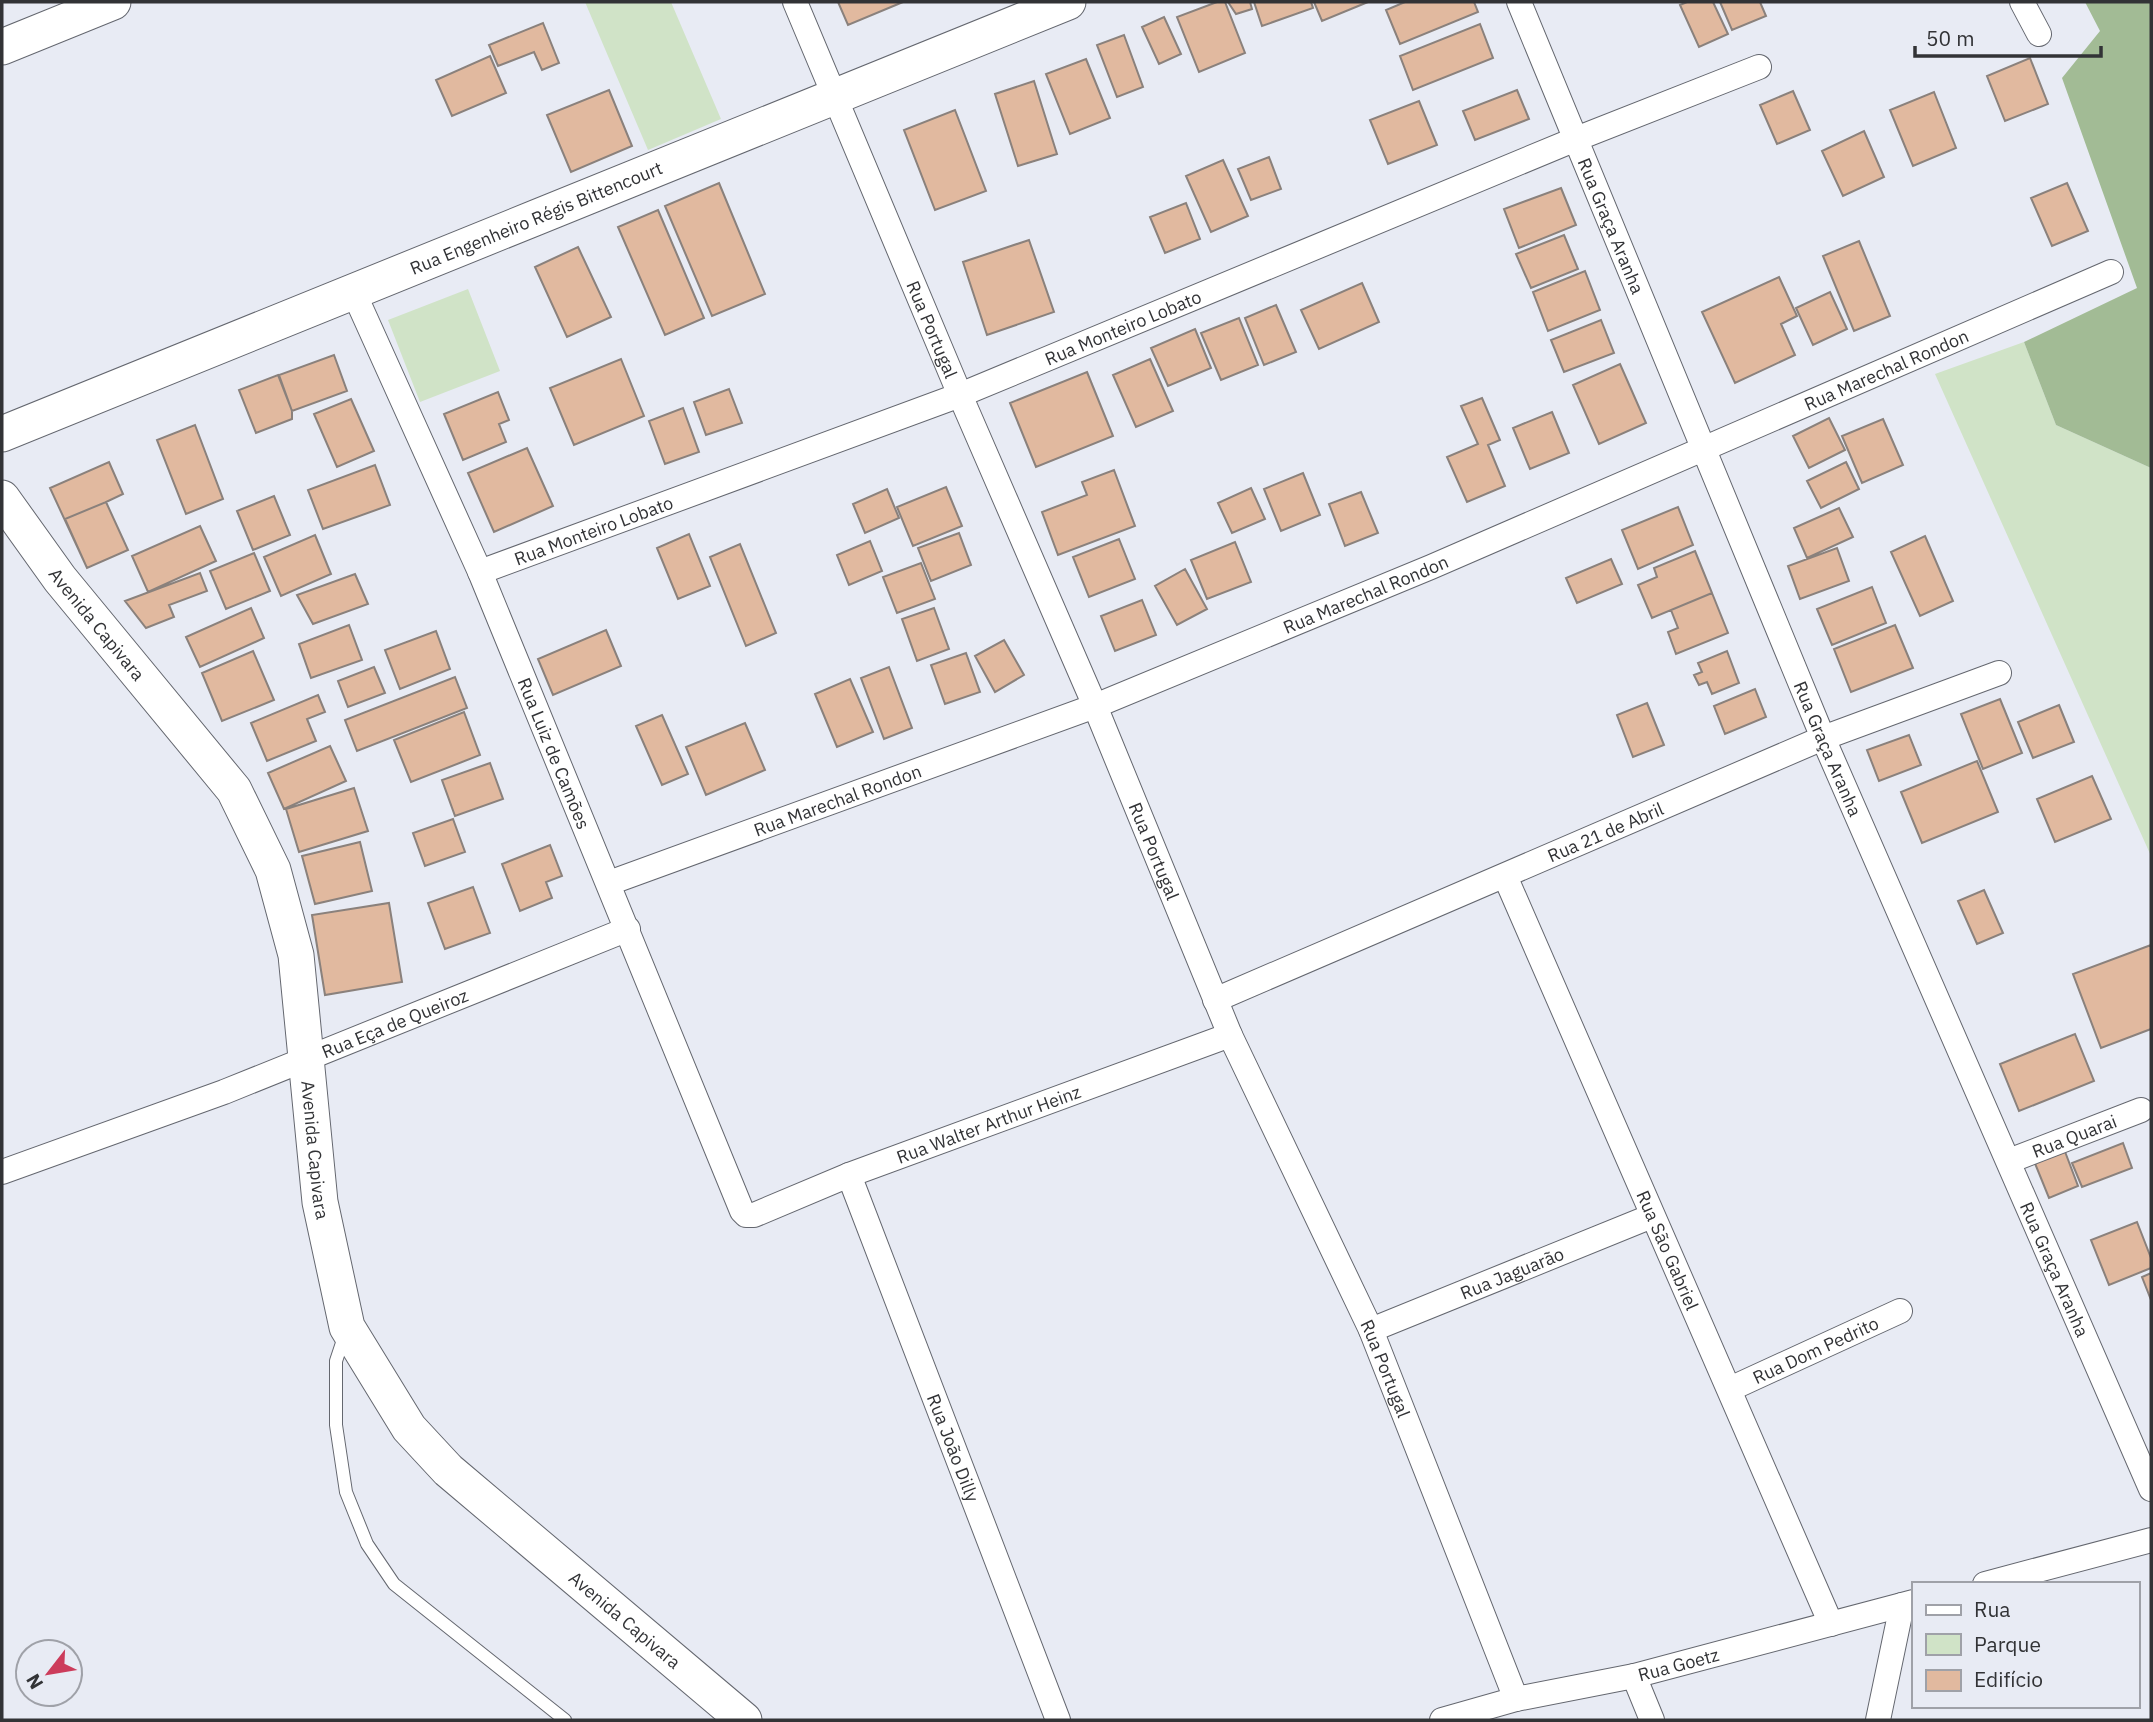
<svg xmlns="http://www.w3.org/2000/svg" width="2153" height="1722" font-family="'IBM Plex Sans',sans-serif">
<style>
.green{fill:#d0e3c7}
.forest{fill:#a2bb95}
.building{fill:#e1b99f;stroke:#8a817c;stroke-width:2}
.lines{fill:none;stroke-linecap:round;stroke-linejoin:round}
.lane-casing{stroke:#64676f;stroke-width:14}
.street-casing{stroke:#64676f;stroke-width:26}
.secondary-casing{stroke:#64676f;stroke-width:37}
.lane{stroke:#fff;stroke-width:12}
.street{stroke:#fff;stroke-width:24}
.secondary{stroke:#fff;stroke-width:35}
.labels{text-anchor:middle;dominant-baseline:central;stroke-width:7;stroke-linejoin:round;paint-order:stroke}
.street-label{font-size:18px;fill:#323336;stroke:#e8ebf4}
</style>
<rect width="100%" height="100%" fill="#e8ebf4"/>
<!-- green -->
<path class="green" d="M 585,2 L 671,2 L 721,119 L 648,150 Z
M 468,289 L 500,371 L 420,402 L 388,320 Z
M 2024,342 L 2056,425 L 2151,468 L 2151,856 L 1935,374 Z"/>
<!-- forest -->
<path class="forest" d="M 2085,2 L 2151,2 L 2151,468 L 2056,425 L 2024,342 L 2137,288 L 2062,78 L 2100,31 Z"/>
<!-- building -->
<path class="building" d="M 838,2 L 903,2 L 848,25 Z
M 1217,2 L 1225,2 L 1245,53 L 1199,72 L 1177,17 Z
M 1228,2 L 1250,2 L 1252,9 L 1236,14 Z
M 1254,2 L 1311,2 L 1313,8 L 1262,26 Z
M 1314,2 L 1368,2 L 1322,21 Z
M 1405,2 L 1474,2 L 1478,12 L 1400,44 L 1386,10 Z
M 1687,2 L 1713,2 L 1728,34 L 1699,47 L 1680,5 Z
M 1720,2 L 1760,2 L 1766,16 L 1732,30 Z
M 1164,17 L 1181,54 L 1159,64 L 1142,27 Z
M 543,23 L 559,63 L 542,70 L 534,52 L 498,66 L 489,45 Z
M 1480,24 L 1493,58 L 1413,90 L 1400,56 Z
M 1124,35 L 1143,87 L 1117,97 L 1097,45 Z
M 490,56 L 506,93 L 452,116 L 436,80 Z
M 2030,58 L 2048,104 L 2005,121 L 1987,76 Z
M 1086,59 L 1110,118 L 1070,134 L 1046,74 Z
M 1034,81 L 1057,154 L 1018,166 L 995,94 Z
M 609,90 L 632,146 L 571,172 L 547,115 Z
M 1517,90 L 1529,119 L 1475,140 L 1463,111 Z
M 1793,91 L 1810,130 L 1777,144 L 1760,105 Z
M 1934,92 L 1956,148 L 1913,166 L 1890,110 Z
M 1419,101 L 1437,145 L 1388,164 L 1370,120 Z
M 955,110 L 986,191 L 935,210 L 904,130 Z
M 1864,131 L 1884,177 L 1843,196 L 1822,151 Z
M 1269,157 L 1281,189 L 1251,200 L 1238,169 Z
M 1223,160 L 1248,216 L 1211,232 L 1186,176 Z
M 719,183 L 765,294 L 712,316 L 665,206 Z
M 2067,183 L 2088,231 L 2052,246 L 2031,198 Z
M 1561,188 L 1576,225 L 1519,248 L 1504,209 Z
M 1186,203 L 1200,239 L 1165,253 L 1150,217 Z
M 658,210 L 704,318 L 665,335 L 618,227 Z
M 1564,235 L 1578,269 L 1531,288 L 1516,254 Z
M 1029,240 L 1054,312 L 987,335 L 963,262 Z
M 1859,241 L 1890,316 L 1854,331 L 1823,256 Z
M 578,247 L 611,317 L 567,337 L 535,267 Z
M 1585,271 L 1600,310 L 1548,331 L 1533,292 Z
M 1779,277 L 1797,316 L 1781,324 L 1795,355 L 1735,383 L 1702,312 Z
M 1362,283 L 1379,322 L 1319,349 L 1301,310 Z
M 1830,292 L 1847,329 L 1813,345 L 1796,308 Z
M 1276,305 L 1296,352 L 1264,365 L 1245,318 Z
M 1239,318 L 1258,365 L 1221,380 L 1201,333 Z
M 1601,320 L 1614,353 L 1564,372 L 1551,340 Z
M 1195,329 L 1211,368 L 1168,386 L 1151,348 Z
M 334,355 L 347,391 L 292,411 L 279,375 Z
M 621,359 L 644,416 L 574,445 L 550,388 Z
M 1150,359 L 1173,411 L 1136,427 L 1113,375 Z
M 1620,364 L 1646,423 L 1599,444 L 1573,385 Z
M 1087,372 L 1113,436 L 1036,467 L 1010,403 Z
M 278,375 L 292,411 L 292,419 L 256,433 L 239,390 Z
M 729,389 L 742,423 L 706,435 L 694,402 Z
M 498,392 L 509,420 L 499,424 L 506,442 L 463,460 L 444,414 Z
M 1482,398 L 1500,440 L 1488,445 L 1505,486 L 1467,502 L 1447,457 L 1478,444 L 1461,406 Z
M 351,399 L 374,451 L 337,467 L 314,414 Z
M 683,408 L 699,452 L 665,464 L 649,421 Z
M 1552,412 L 1569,453 L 1530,469 L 1513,428 Z
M 1829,418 L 1845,450 L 1809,468 L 1793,436 Z
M 1883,419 L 1903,465 L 1862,483 L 1842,436 Z
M 195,425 L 223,499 L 186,514 L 157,440 Z
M 527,448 L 553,506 L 494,532 L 468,473 Z
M 109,462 L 123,494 L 106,502 L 128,550 L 87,568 L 50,488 Z
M 1846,462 L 1859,489 L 1821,508 L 1807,481 Z
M 375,465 L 390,505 L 323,529 L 308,490 Z
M 1114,470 L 1135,526 L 1058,555 L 1042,512 L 1087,495 L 1082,482 Z
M 1303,473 L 1320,515 L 1281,531 L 1264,489 Z
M 946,487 L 962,526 L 913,546 L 897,507 Z
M 1251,488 L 1265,519 L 1232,533 L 1218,503 Z
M 887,489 L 899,518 L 865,533 L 853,504 Z
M 1361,492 L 1378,533 L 1345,546 L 1329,504 Z
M 274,496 L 290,535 L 253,550 L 237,511 Z
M 106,502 L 128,550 L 87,568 L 65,519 Z
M 1678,507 L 1693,545 L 1638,569 L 1622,530 Z
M 1839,508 L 1853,537 L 1807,558 L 1794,528 Z
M 200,526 L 216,561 L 148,592 L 132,556 Z
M 959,533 L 971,565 L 931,581 L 918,548 Z
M 689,534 L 710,586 L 678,599 L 657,548 Z
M 315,535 L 331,574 L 281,596 L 264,557 Z
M 1925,536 L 1953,601 L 1920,616 L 1891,552 Z
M 1119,539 L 1135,579 L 1089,597 L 1073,557 Z
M 870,541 L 882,571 L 849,585 L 837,555 Z
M 1235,542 L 1251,582 L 1207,599 L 1191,560 Z
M 740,544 L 776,633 L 746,646 L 710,557 Z
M 1837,548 L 1849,581 L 1800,599 L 1788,566 Z
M 1695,551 L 1712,593 L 1652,618 L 1638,585 L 1657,577 L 1654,568 Z
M 254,553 L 270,591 L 226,609 L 210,571 Z
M 1611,559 L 1622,584 L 1577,603 L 1566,578 Z
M 921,563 L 935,599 L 897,613 L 883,577 Z
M 1185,569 L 1207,609 L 1177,625 L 1155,586 Z
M 200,573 L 207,591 L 169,605 L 174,617 L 146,628 L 125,601 Z
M 355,574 L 368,604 L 313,624 L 297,595 Z
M 1872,587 L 1886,623 L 1832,645 L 1817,609 Z
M 1712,593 L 1728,633 L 1676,654 L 1668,632 L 1678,628 L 1671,610 Z
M 1142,600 L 1156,635 L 1115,651 L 1101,616 Z
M 251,608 L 264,638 L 200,667 L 186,637 Z
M 934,608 L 949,649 L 917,661 L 902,619 Z
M 349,625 L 362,660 L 311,678 L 299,644 Z
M 1895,625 L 1913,668 L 1851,692 L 1834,649 Z
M 606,630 L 621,666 L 553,695 L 538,659 Z
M 436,631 L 450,669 L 400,689 L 385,650 Z
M 1004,640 L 1024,675 L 995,692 L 975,656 Z
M 253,651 L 274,700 L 222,721 L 202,673 Z
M 1727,651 L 1739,683 L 1712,694 L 1707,682 L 1699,685 L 1694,675 L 1702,672 L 1698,663 Z
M 966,653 L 980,692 L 945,704 L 931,665 Z
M 374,667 L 385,693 L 348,707 L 338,681 Z
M 889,667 L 912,728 L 884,739 L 861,678 Z
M 455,677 L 467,708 L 357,751 L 345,720 Z
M 850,679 L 873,732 L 837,747 L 815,694 Z
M 1755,689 L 1766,717 L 1725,734 L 1714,706 Z
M 318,695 L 325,712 L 307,719 L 316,741 L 267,761 L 251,723 Z
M 2000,699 L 2022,753 L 1983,769 L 1961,714 Z
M 1647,703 L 1664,745 L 1633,757 L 1617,715 Z
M 2059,705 L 2074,742 L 2033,758 L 2018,722 Z
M 464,712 L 480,755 L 411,782 L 394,740 Z
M 662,715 L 688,774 L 662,785 L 636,726 Z
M 745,723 L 765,770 L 706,795 L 686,747 Z
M 1909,735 L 1921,765 L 1879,781 L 1867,750 Z
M 330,746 L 346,781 L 284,809 L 268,773 Z
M 1977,761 L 1998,812 L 1922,843 L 1901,792 Z
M 490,763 L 503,799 L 455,816 L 442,780 Z
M 2092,776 L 2111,819 L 2055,842 L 2037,799 Z
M 354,788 L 368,831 L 299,852 L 286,809 Z
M 453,819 L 465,852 L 425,866 L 413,833 Z
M 360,842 L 372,891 L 315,904 L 302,856 Z
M 550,845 L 562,876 L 546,882 L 552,898 L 520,911 L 502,864 Z
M 473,887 L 490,933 L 445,949 L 428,903 Z
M 1984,890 L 2003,933 L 1977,944 L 1958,901 Z
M 389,903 L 402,982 L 325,995 L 312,915 Z
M 2151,945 L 2151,1029 L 2101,1048 L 2073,974 Z
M 2075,1034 L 2094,1081 L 2019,1111 L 2000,1064 Z
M 2123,1143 L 2132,1168 L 2082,1187 L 2072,1163 Z
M 2064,1149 L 2078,1186 L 2049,1198 L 2034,1161 Z
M 2137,1222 L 2151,1258 L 2151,1268 L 2109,1285 L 2091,1240 Z
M 2151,1273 L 2151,1300 L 2142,1277 Z"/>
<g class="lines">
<!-- lane casing -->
<g class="lane-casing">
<path id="lane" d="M 345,1334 L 336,1361 L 336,1425 L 346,1492 L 367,1544 L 394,1584 L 565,1720"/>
</g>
<!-- street casing -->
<g class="street-casing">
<g id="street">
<path id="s1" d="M 795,2 L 960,395 L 1095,706 L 1230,1035 L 1371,1330 L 1516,1699"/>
<path id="s2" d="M 1519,2 L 1823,738 L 2151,1489"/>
<path d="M 2022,2 L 2039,34"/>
<path id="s3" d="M 354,293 L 480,572 L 742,1211 L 746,1215 L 754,1215 L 849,1175 L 1230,1035"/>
<path id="s4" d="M 480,572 L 960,395 L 1576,139 L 1759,67"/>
<path id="s5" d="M 1505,876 L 1831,1624"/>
<path id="s6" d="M 609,883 L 1095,706 L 1431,567 L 2111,272"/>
<path id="s7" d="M 1215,1000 L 1823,738 L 1999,673"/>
<path id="s8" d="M 2009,1161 L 2141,1110"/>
<path id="s9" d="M 2,1172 L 224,1092 L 628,929"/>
<path id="s10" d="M 849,1175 L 1058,1720"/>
<path id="s11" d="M 1371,1330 L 1652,1216"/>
<path id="s12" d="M 1730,1389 L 1900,1311"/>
<path d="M 1985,1584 L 2151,1540"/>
<path d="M 1634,1676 L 1652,1720"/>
<path id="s13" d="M 1442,1720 L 1516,1699 L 1634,1676 L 1913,1602"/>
<path d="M 1878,1720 L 1902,1605"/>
</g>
</g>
<!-- secondary casing -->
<g class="secondary-casing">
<g id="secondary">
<path d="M 2,47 L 113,2"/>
<path id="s14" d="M 2,434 C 358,292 712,144 1068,2"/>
<path id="s15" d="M 2,498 L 60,579 L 234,790 L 273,870 L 296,955 L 320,1202 L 347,1327 L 409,1428 L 448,1470 L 744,1720"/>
</g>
</g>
<!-- lane -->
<use href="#lane" class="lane"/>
<!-- street -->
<use href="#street" class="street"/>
<!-- secondary -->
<use href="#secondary" class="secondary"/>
</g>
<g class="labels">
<!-- street labels -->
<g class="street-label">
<text stroke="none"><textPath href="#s14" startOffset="576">Rua Engenheiro Régis Bittencourt</textPath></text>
<text stroke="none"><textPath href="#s2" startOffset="242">Rua Graça Aranha</textPath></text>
<text stroke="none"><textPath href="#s4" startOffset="688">Rua Monteiro Lobato</textPath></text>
<text stroke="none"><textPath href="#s1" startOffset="355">Rua Portugal</textPath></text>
<text stroke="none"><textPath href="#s6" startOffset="1377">Rua Marechal Rondon</textPath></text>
<text stroke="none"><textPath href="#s4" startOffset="121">Rua Monteiro Lobato</textPath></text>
<text stroke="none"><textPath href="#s6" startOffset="810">Rua Marechal Rondon</textPath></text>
<text stroke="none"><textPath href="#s15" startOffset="158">Avenida Capivara</textPath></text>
<text stroke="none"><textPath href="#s2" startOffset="808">Rua Graça Aranha</textPath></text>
<text stroke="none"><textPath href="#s3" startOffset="502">Rua Luiz de Camões</textPath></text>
<text stroke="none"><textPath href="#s6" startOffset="243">Rua Marechal Rondon</textPath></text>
<text stroke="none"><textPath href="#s7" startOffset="425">Rua 21 de Abril</textPath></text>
<text stroke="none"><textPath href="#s1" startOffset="922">Rua Portugal</textPath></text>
<text stroke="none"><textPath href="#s9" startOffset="420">Rua Eça de Queiroz</textPath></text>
<text stroke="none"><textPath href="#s3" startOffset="1262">Rua Walter Arthur Heinz</textPath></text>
<text stroke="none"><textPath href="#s8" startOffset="70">Rua Quarai</textPath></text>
<text stroke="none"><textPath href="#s15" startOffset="746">Avenida Capivara</textPath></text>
<text stroke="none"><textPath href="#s5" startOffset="408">Rua São Gabriel</textPath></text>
<text stroke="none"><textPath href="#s2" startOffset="1376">Rua Graça Aranha</textPath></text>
<text stroke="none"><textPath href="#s11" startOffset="152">Rua Jaguarão</textPath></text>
<text stroke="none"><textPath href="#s12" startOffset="94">Rua Dom Pedrito</textPath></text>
<text stroke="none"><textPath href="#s1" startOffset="1489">Rua Portugal</textPath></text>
<text stroke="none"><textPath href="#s10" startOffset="292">Rua João Dilly</textPath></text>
<text stroke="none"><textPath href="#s15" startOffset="1334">Avenida Capivara</textPath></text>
<text stroke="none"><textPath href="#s13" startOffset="243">Rua Goetz</textPath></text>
</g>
</g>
<!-- border -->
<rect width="2153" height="1722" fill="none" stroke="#323336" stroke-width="7"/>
<!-- legend -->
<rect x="1912" y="1582" width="228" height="126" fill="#e8ebf4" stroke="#9fa1a8" stroke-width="2"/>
<rect x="1926" y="1605" width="35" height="10" fill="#ffffff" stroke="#9fa1a8" stroke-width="2"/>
<text x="1974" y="1617" font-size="21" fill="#323336">Rua</text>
<rect x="1926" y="1634" width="35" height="21" fill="#d0e3c7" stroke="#9fa1a8" stroke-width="2"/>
<text x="1974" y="1652" font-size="21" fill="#323336">Parque</text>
<rect x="1926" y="1670" width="35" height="21" fill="#e1b99f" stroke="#9fa1a8" stroke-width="2"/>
<text x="1974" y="1687" font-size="21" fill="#323336">Edifício</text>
<!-- north arrow -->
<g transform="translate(49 1673) rotate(239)"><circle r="33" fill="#e8ebf4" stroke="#9fa1a8" stroke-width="2"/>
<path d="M0-5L12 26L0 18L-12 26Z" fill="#cc3c5b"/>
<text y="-10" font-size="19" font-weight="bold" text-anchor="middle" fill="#323336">N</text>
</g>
<!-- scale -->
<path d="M1915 46v10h186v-10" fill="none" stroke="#323336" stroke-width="3.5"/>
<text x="1926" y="46" font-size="21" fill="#323336" stroke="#e8ebf4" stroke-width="5" paint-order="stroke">50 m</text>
</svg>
